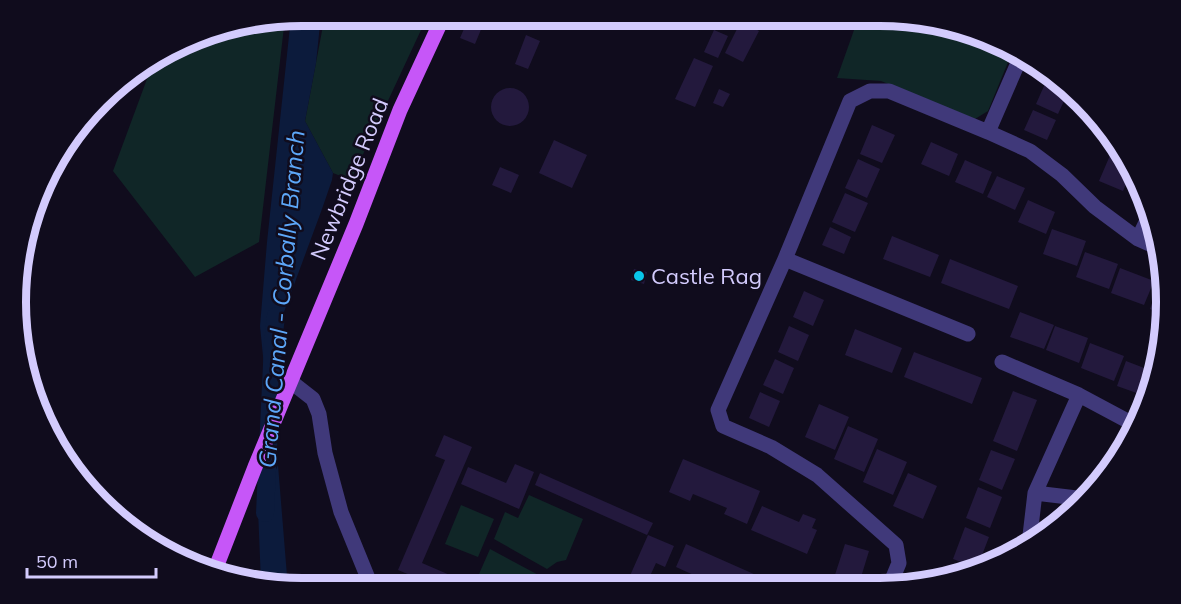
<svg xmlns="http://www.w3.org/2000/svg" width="1181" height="604" font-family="Mulish,sans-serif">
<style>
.green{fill:#102627}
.water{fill:#0c1b3c}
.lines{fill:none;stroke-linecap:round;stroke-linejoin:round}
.canal{stroke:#0c1b3c;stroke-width:18}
.building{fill:#23193d}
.minor{stroke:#40397a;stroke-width:15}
.major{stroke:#c656f8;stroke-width:15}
.poi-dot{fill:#09c6ea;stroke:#100c1d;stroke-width:2}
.labels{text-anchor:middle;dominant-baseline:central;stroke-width:5;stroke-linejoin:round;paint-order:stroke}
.street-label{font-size:22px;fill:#d3cbfd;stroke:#100c1d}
.poi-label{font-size:22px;fill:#d3cbfd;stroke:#100c1d;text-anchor:start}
.water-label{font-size:24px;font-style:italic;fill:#5da7f9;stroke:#100c1d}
.rim{fill:none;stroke:#d3cbfd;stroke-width:8}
</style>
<rect width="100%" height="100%" fill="#100c1d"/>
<!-- green -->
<path class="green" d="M 325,15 L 428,15 L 351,180 L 333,173 L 305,121 Z
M 859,16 L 897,16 L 1006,45 L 1013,50 L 988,111 L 975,119 L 881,81 L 837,78 Z
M 285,18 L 259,242 L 195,277 L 113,171 L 154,60 L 209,30 Z
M 529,495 L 583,519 L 566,560 L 557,562 L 547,569 L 494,539 L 505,512 L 518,518 Z
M 461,505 L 494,519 L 478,557 L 445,544 Z
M 490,549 L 546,579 L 542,588 L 490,588 L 493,580 L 479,574 Z"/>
<!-- water -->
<path class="water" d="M 302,15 L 321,15 L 316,63 L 305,121 L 333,173 L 332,180 L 322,209 L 264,366 L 260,326 L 267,242 L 291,17 Z
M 278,465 L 288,588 L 261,582 L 258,510 Z"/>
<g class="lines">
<!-- canal -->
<path class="canal" d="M 265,513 L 273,343 L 276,316"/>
</g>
<!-- building -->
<path class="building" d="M 470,15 L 487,15 L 475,44 L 460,38 Z
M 741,21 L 759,31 L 743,62 L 725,53 Z
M 714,30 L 728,36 L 718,58 L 704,52 Z
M 526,35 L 540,41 L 528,69 L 515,64 Z
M 694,58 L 713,66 L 695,107 L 675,99 Z
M 1048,77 L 1068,92 L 1058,114 L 1036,104 Z
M491 107a19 19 0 1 1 38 0a19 19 0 1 1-38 0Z
M 719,89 L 730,94 L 723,107 L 713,103 Z
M 1033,110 L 1056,120 L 1047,140 L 1024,130 Z
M 872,125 L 895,135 L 882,163 L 860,154 Z
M 554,140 L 587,155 L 572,188 L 539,173 Z
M 931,142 L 958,154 L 949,176 L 921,164 Z
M 1114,146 L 1130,175 L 1123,191 L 1099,181 Z
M 858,159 L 880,169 L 867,198 L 845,188 Z
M 965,160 L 992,172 L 983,194 L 955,182 Z
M 500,167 L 519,175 L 511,193 L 492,185 Z
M 997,176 L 1025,188 L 1015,210 L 987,197 Z
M 845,193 L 868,203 L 855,232 L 832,222 Z
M 1028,200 L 1055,212 L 1046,234 L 1018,222 Z
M 830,227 L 851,237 L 844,254 L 822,245 Z
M 1052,229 L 1086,241 L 1077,266 L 1043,254 Z
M 892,236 L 939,255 L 930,277 L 883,259 Z
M 1085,252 L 1118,264 L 1109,289 L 1076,277 Z
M 950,259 L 1018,286 L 1009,309 L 941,283 Z
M 1120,268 L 1154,281 L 1144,305 L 1111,293 Z
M 634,269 L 647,272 L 644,284 L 631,280 Z
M 1160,282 L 1164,312 L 1165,315 L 1150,309 Z
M 804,291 L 824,300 L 813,326 L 793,317 Z
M 1020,312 L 1054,325 L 1044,349 L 1010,337 Z
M 789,326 L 809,335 L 798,361 L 778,352 Z
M 1055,326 L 1088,338 L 1079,363 L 1046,350 Z
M 855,329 L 902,348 L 892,373 L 845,355 Z
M 1090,343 L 1124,356 L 1114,381 L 1081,368 Z
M 914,352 L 982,378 L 972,404 L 904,377 Z
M 775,359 L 794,368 L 783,394 L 763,385 Z
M 1126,361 L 1152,371 L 1145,396 L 1117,386 Z
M 1013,391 L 1037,400 L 1017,451 L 993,441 Z
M 760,392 L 780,401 L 769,427 L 749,418 Z
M 819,404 L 849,417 L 835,450 L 805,437 Z
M 848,426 L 878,439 L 864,472 L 834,459 Z
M 444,435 L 472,447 L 422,563 L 480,588 L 441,588 L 398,570 L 445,460 L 435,456 Z
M 877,449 L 907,462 L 893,495 L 863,482 Z
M 991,450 L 1015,459 L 1002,490 L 979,480 Z
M 683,459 L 760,491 L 747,524 L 724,514 L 727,508 L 693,494 L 690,501 L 669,492 Z
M 515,464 L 534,472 L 519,509 L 461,484 L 468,467 L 506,483 Z
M 540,473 L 653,523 L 647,535 L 535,485 Z
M 908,473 L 937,486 L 923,519 L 893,506 Z
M 978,487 L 1002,497 L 990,528 L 966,518 Z
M 762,506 L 799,522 L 803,514 L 816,519 L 812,528 L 817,530 L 807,554 L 751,530 Z
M 1046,524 L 1056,525 L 1044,535 Z
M 965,527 L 989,537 L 979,563 L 972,566 L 953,559 Z
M 648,535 L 674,546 L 665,567 L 656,563 L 645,587 L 625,587 Z
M 686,544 L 765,579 L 761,587 L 720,587 L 676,567 Z
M 845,544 L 869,551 L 858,587 L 831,587 Z"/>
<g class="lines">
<!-- minor -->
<path class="minor" d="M 988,132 L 1030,151 L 1062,175 L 1095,207 L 1138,239 L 1156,247
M 1138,239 L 1151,212
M 785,259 L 718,410 L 723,426 L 771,447 L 817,475 L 896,545 L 899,563 L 889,587
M 968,334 L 785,259 L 850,101 L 870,91 L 889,91 L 988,132 L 1021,56
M 1002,362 L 1079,395 L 1137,426
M 290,381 L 313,399 L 319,414 L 325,453 L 341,512 L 372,588
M 1035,493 L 1085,499
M 1029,544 L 1035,493 L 1079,395"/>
<!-- major -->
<path class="major" d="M 215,570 L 255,467 L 356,224 L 400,110 L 444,15"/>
</g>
<!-- markers -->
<circle class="poi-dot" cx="639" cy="276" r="6"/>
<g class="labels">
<!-- street labels -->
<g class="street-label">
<text transform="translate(349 179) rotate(-68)">Newbridge Road</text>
</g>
<!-- poi labels -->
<g class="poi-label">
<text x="651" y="276">Castle Rag</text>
</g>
<!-- water labels -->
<g class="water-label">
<text transform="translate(281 299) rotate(-85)">Grand Canal - Corbally Branch</text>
</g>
</g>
<!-- crop -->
<path d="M0 0H1181V604H0ZM302 26H880A276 276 0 0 1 1156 302V302A276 276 0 0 1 880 578H302A276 276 0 0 1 26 302V302A276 276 0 0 1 302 26Z" fill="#100c1d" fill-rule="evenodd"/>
<path class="rim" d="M302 26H880A276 276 0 0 1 1156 302V302A276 276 0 0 1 880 578H302A276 276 0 0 1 26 302V302A276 276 0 0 1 302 26Z"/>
<!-- scale -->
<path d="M27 568v9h129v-9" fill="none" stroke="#d3cbfd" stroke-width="3"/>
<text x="36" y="568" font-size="18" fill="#d3cbfd" stroke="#100c1d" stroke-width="4.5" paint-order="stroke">50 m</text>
</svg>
